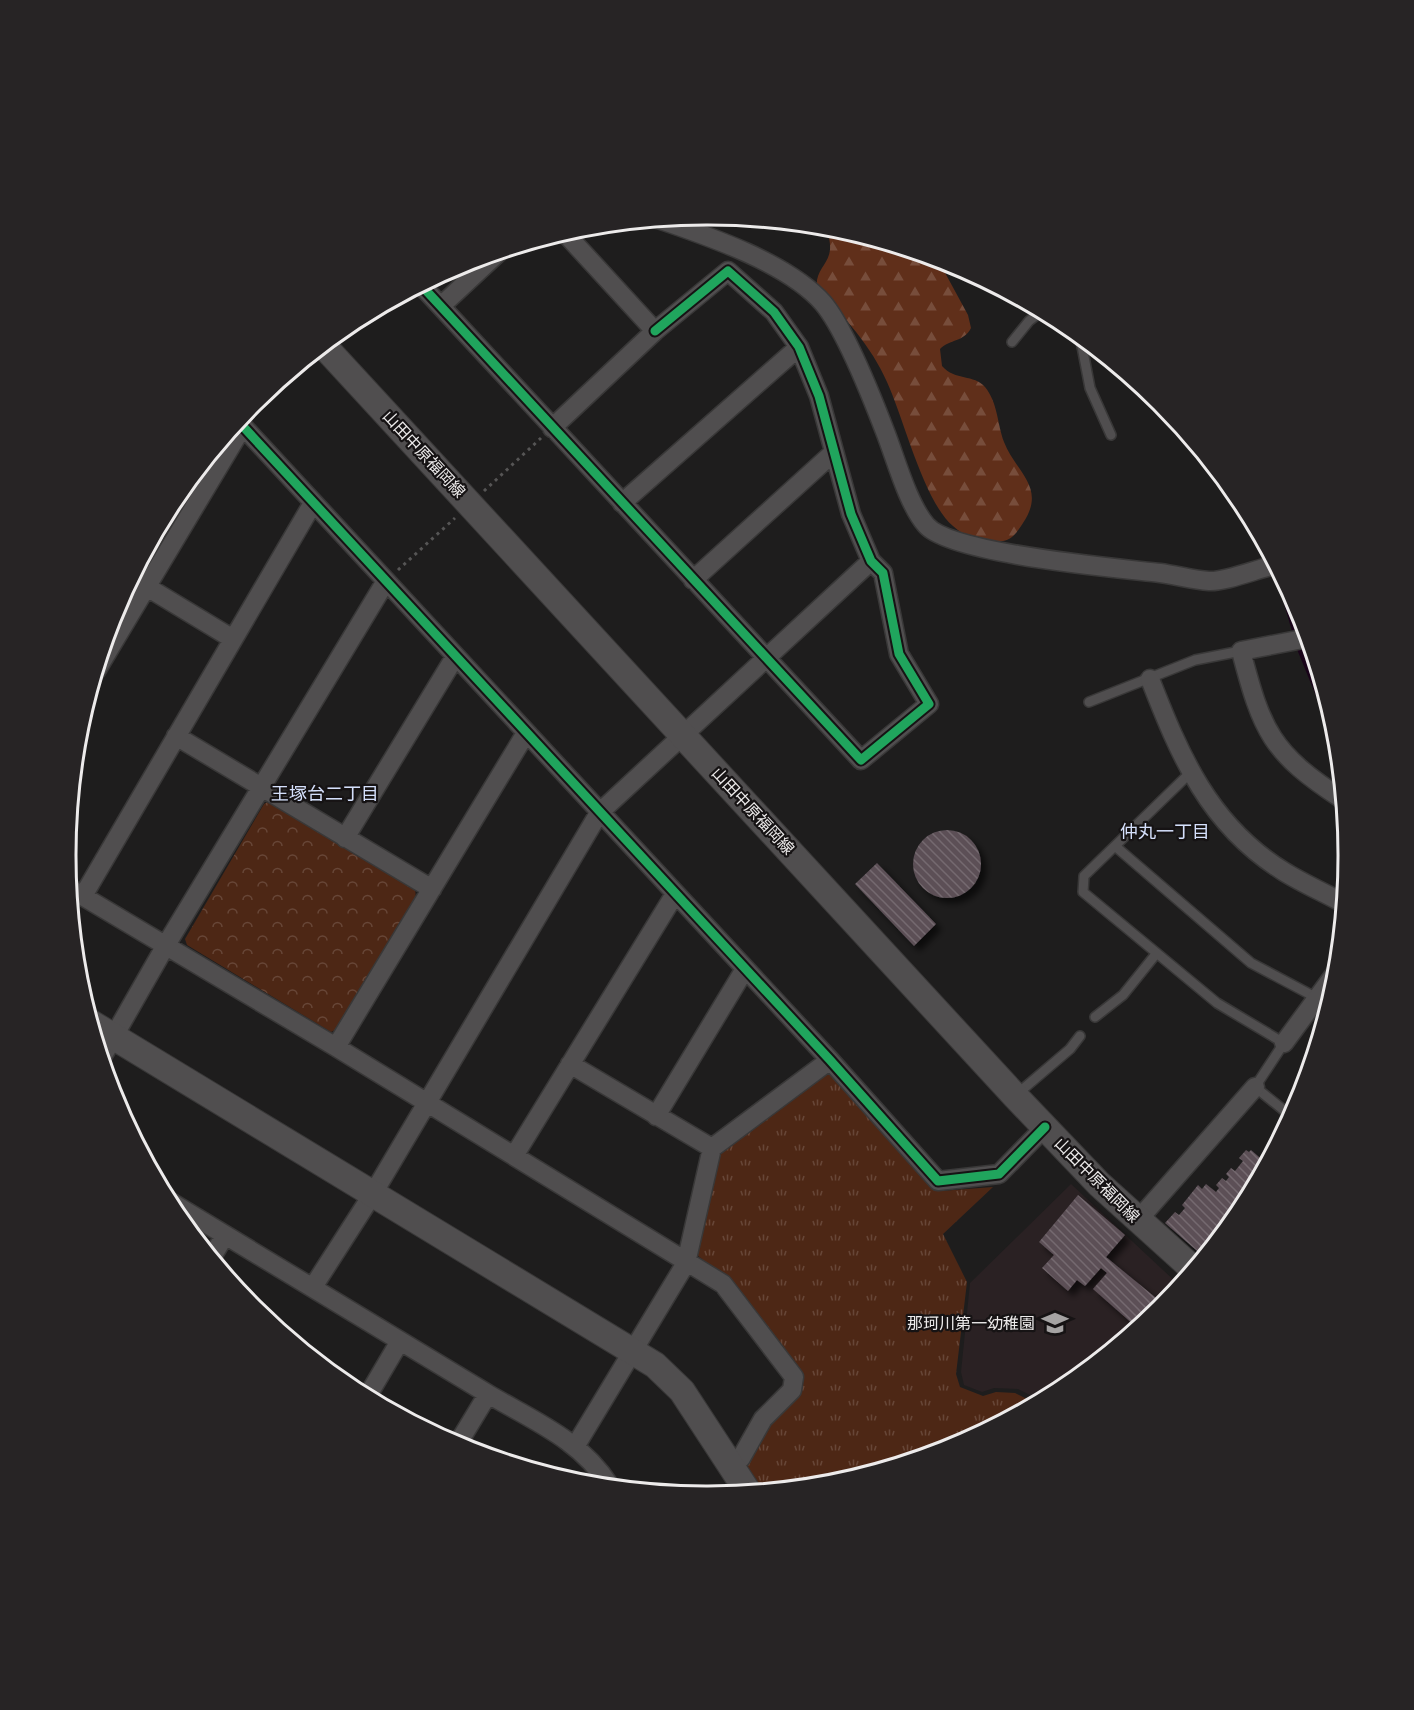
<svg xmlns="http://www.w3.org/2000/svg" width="1414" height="1710" font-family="Roboto,'Noto Sans JP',sans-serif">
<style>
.built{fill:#2a2123}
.grass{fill:url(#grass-tufts)}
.forest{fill:url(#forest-firs)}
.park{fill:url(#park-crowns)}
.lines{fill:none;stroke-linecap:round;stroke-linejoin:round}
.stream{stroke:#190319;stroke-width:5}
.building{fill:url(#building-back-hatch);filter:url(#shadow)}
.lane-casing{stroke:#393838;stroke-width:12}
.street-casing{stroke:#393838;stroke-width:21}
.secondary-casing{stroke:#393838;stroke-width:28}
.path{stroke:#565555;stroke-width:3;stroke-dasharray:3 4.5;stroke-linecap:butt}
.lane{stroke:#504e4f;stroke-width:9}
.street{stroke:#504e4f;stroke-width:18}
.secondary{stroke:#504e4f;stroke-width:26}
.cycleway-casing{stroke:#161314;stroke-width:13}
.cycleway{stroke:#20a55d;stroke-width:9}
.labels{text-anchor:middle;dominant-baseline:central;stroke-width:4.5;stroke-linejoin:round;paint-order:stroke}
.street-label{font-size:16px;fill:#edebeb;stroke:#161314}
.poi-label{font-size:16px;fill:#edebeb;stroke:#161314;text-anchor:end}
.neighbourhood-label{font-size:18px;fill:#d5e0fc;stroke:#161314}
.rim{fill:none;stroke:#edebeb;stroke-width:3}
</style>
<defs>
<pattern id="grass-tufts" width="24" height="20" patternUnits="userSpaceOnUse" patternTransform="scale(1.5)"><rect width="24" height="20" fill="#4d2715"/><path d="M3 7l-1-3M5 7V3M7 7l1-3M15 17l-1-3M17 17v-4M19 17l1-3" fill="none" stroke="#674637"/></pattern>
<pattern id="forest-firs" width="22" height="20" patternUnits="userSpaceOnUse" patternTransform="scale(1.5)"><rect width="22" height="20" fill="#602f1a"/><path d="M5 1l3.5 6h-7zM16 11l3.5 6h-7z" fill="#774d3b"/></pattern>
<pattern id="park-crowns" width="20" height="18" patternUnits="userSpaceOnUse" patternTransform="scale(1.5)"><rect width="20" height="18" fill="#4d2715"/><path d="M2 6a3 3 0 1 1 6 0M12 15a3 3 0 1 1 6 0" fill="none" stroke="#674637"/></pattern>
<pattern id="building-back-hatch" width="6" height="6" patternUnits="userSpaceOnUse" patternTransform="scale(1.5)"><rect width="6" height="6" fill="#5c5057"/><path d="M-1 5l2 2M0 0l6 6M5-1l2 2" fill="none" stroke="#74696f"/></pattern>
<filter id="shadow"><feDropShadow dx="5.5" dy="5.5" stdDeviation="3" flood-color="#0009"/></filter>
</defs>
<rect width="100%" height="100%" fill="#1e1d1d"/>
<!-- built -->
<path class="built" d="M 1071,1184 L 1179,1285 L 1160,1309 L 1063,1388 L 1040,1400 L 1018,1389 L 994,1388 L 982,1392 L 964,1385 L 961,1372 L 970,1283 Z"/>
<!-- grass -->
<path class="grass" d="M 828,1069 L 941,1191 L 993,1187 L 943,1234 L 967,1282 L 956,1374 L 960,1387 L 983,1396 L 996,1392 L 1015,1393 L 1035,1403 L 952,1447 L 832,1484 L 777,1489 L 758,1486 C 755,1481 750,1475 748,1469 C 741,1447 785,1404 799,1389 L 716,1271 L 696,1254 L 715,1157 Z"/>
<!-- forest -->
<path class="forest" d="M 825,226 L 937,258 L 968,315 L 971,328 C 964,342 950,339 940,349 L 942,366 C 955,381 974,374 985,387 C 998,403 997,423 1004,442 C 1016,473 1047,487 1023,523 C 1018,531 1012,540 1003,541 C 984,543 967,539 953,526 C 924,502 904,419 887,382 C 872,347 843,315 817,288 C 814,263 841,264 825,226 Z"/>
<!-- park -->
<path class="park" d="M 271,800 L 415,888 L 416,899 L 337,1029 L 331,1032 L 187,945 L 185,939 L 264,804 Z"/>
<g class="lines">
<!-- stream -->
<path class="stream" d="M 1276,567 L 1296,636
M 1298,645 L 1329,721 L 1335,726"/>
</g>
<!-- building -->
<path class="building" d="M913 864a34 34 0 1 1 68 0a34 34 0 1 1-68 0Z
M 877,863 L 936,924 L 914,946 L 855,884 Z
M 1246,1150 L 1249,1152 L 1251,1150 L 1266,1163 L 1240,1211 L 1223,1228 L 1225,1230 L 1203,1256 L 1165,1223 L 1175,1212 L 1179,1215 L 1185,1208 L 1182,1205 L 1198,1185 L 1202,1189 L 1206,1184 L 1216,1192 L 1219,1188 L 1216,1185 L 1222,1178 L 1226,1181 L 1229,1177 L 1226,1174 L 1231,1168 L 1235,1171 L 1243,1161 L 1239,1158 Z
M 1078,1195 L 1125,1235 L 1106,1257 L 1161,1302 L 1165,1297 L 1168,1299 L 1126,1337 L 1134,1325 L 1093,1289 L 1107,1273 L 1101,1268 L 1085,1286 L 1077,1280 L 1068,1291 L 1042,1268 L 1054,1255 L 1039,1242 Z"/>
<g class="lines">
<!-- lane casing -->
<g class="lane-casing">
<path id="lane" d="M 1080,336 L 1090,388 L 1111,435
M 1012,342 L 1029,321 L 1042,311
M 1089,702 L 1195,660 L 1241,651
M 1190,773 L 1084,876 L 1083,892 L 1217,1003 L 1284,1043 L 1255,1087 L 1291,1116
M 1115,846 L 1251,963 L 1317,998
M 1095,1017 L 1123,995 L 1156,954
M 1016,1095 L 1070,1049 L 1080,1036"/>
</g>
<!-- street casing -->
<g class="street-casing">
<path id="street" d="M 658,219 C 708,236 788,263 823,303 C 845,329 873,400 886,434 C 896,460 908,504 926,525 C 950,554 1117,568 1160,573 C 1176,575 1193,580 1209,581 C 1225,582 1257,569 1275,565
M 421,285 L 861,760 L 929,704 L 899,654 L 883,573 L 871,561 L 851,514 L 819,396 L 799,347 L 774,312 L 728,271 L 655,331
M 441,306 L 500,251
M 238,421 L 830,1060 L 938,1181 L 999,1174 L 1045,1127
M 552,428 L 655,331 L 564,232
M 622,503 L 799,347
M 693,580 L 833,453
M 147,587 L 233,639
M 1308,638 L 1241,651 C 1262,731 1271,753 1342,799
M 96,671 L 243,426
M 1150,679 C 1180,756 1209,825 1283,871 C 1302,883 1323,892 1343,903
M 176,736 L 432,889
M 345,838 L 455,657
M 69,888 L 336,1047 L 723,1284 L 794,1377 L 792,1390 L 763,1419 L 741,1458 L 731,1463
M 83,896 L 313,503
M 1284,1043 L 1337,971
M 336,1047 L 526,733
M 102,1057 L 166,945 L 386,581
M 570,1064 L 712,1148 L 830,1060
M 656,1116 L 745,969
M 514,1156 L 675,894
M 169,1201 L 488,1394
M 1138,1220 L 1255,1087
M 212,1257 L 225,1235
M 313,1287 L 374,1192 L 599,813 L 871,561
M 367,1397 L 400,1341
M 457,1445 L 488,1394 C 534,1421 581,1440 610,1486
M 576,1445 L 686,1263 L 712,1148"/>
</g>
<!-- secondary casing -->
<g class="secondary-casing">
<path id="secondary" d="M 323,345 L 1015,1096 L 1099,1184 L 1193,1269
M 91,1023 L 655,1365 L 682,1391 L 748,1492"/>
</g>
<!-- path -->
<path class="path" d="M 484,491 L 541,438
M 398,570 L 455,518"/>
<!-- lane -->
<use href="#lane" class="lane"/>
<!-- street -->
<use href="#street" class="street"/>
<!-- secondary -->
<use href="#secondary" class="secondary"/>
<!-- cycleway casing -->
<g class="cycleway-casing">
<path id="cycleway" d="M 421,285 L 861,760 L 929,704 L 899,654 L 883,573 L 871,561 L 851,514 L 819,396 L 799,347 L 774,312 L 728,271 L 655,331
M 238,421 L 830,1060 L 938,1181 L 999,1174 L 1045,1127"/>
</g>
<!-- cycleway -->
<use href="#cycleway" class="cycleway"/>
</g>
<!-- icons -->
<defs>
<g id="school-bare" transform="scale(2.07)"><path d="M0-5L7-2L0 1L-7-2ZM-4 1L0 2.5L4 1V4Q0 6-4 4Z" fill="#a5a3a3" stroke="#161314" stroke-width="2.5" paint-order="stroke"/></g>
</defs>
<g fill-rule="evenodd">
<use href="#school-bare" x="1055" y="1323"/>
</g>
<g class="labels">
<!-- street labels -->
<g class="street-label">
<text transform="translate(424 454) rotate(47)">山田中原福岡線</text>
<text transform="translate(753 811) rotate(47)">山田中原福岡線</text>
<text transform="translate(1097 1180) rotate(45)">山田中原福岡線</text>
</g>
<!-- poi labels -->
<g class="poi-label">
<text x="1035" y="1323">那珂川第一幼稚園</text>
</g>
<!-- neighbourhood labels -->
<g class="neighbourhood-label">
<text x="325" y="793">王塚台二丁目</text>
<text x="1165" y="831">仲丸一丁目</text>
</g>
</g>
<!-- crop -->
<path d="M0 0H1414V1710H0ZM706 225H708A630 630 0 0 1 1338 855V856A630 630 0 0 1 708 1486H706A630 630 0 0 1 76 856V855A630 630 0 0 1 706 225Z" fill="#272425" fill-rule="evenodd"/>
<path class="rim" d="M706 225H708A630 630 0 0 1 1338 855V856A630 630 0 0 1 708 1486H706A630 630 0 0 1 76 856V855A630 630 0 0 1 706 225Z"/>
</svg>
